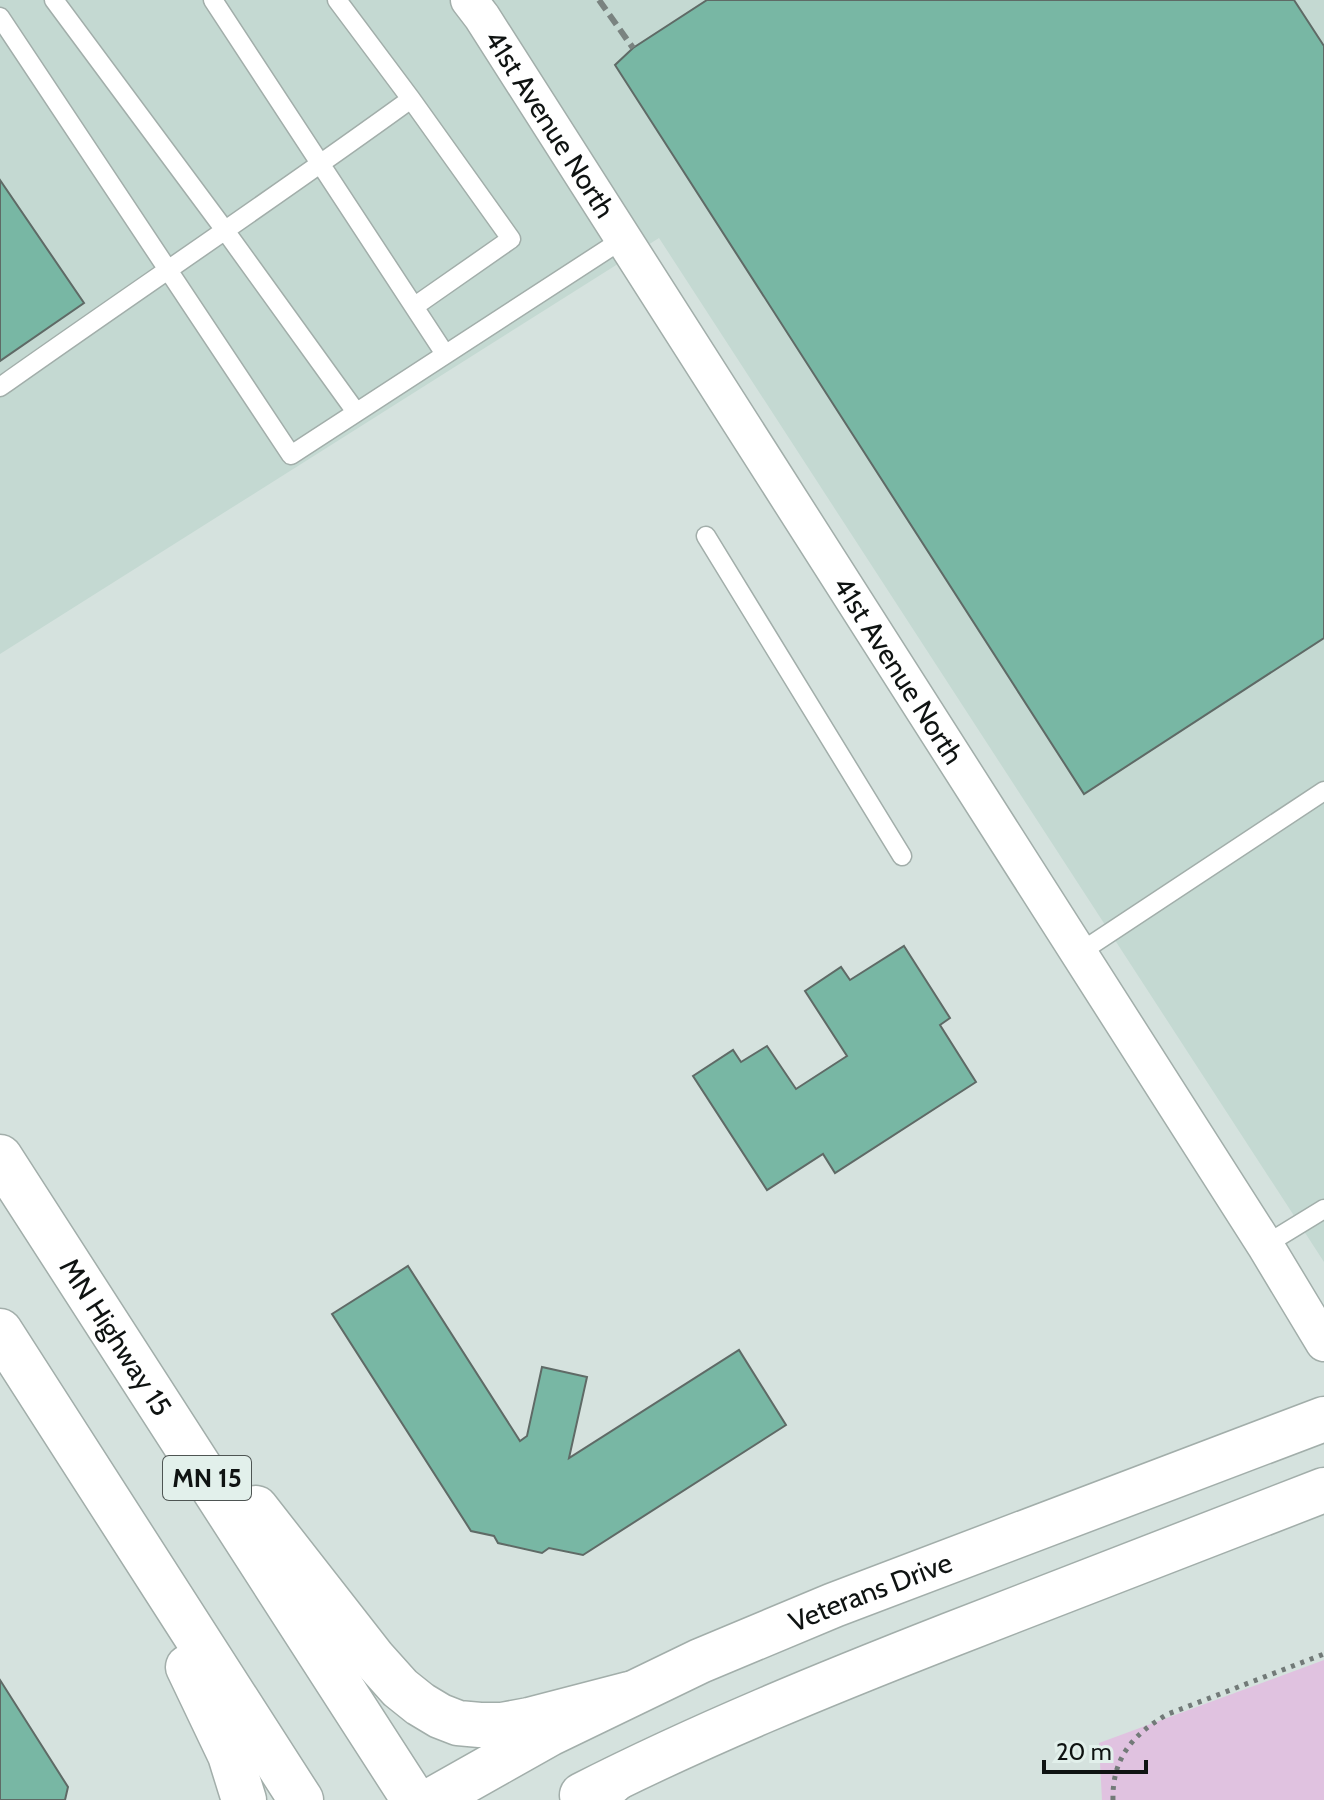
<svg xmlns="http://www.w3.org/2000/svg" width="1324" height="1800" font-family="Cabin,sans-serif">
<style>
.built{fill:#c4d9d2}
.green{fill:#e0c2e0}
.building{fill:#78b7a4;stroke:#5f6a66;stroke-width:2}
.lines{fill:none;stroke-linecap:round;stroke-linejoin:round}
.lane-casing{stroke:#a2aeaa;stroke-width:21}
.street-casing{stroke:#a2aeaa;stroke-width:39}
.secondary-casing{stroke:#a2aeaa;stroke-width:47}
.highway-casing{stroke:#a2aeaa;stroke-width:47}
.path{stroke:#727a78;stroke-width:5;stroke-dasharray:4 6;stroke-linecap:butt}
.lane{stroke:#fff;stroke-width:18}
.street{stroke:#fff;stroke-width:36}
.secondary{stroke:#fff;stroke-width:44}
.highway{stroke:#fff;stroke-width:44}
.rail{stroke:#7a8380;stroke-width:6;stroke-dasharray:12 6;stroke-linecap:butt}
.labels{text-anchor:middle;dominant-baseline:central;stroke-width:6;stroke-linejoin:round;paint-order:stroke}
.shield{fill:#e2f0eb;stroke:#4e5553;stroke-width:2}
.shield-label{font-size:26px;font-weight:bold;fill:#0f1312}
.street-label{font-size:28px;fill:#0f1312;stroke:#e2f0eb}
</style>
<rect width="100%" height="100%" fill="#d5e2de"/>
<!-- built -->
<path class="built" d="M 0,0 L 1324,0 L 1324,1262 L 659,238 L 0,654 Z"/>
<!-- green -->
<path class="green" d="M 1324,1660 L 1324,1800 L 1102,1800 L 1099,1743 Z"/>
<!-- building -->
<path class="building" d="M 707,0 L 1294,0 L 1324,46 L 1324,638 L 1084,794 L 615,65 L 633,48 Z
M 0,180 L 84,303 L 0,361 Z
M 904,946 L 950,1018 L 940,1025 L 976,1082 L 835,1173 L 823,1154 L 767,1190 L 693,1076 L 733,1050 L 741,1062 L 767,1046 L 796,1089 L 847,1056 L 805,991 L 841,967 L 850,980 Z
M 408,1266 L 520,1441 L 527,1436 L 542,1367 L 587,1377 L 569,1458 L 739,1350 L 786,1425 L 583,1555 L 549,1548 L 542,1553 L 498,1543 L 494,1536 L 471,1531 L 332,1314 Z
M 0,1680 L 68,1787 L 65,1800 L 0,1800 Z"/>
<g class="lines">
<!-- lane casing -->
<g class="lane-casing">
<path id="lane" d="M 54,0 L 224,229 L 356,412
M 213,0 L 445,354
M 337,0 L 411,99 L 511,239 L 415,306
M 0,17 L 291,455 L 623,239
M 0,387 C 137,290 276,197 411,99
M 706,536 L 902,856
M 1079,953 L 1324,791
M 1265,1245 L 1324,1209"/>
</g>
<!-- street casing -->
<g class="street-casing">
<g id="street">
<path id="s1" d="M 469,0 L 482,17 L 1265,1245 L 1324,1343"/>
</g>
</g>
<!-- secondary casing -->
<g class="secondary-casing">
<g id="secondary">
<path d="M 582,1795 C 702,1734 825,1684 950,1635 C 1074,1586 1199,1538 1324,1490"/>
<path id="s2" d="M 432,1800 L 549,1734 L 700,1661 L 834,1605 L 1324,1419"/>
</g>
</g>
<!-- highway casing -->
<g class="highway-casing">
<g id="highway">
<path id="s3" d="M 0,1157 L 414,1800"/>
<path d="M 0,1331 L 301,1800"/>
<path d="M 256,1508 L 374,1659 L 400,1688 L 420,1704 L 440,1716 L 458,1723 L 480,1725 L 502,1725 L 529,1720 L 629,1694"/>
<path d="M 188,1667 L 230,1755 L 244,1800"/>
<path d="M 591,1800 L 615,1779"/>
</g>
</g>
<!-- path -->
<path class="path" d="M 1113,1800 C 1112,1758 1133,1734 1168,1714 L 1324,1654"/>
<!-- lane -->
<use href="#lane" class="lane"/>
<!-- street -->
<use href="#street" class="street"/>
<!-- secondary -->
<use href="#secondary" class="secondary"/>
<!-- highway -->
<use href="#highway" class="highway"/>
<!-- rail -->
<path class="rail" d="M 599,0 L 633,48"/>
</g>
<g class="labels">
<!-- shield labels -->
<rect class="shield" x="163" y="1456" width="88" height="44" rx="6"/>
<g class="shield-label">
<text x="207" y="1478">MN 15</text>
</g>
<!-- street labels -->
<g class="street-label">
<text stroke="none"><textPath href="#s1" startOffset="148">41st Avenue North</textPath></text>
<text stroke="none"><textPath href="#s1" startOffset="796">41st Avenue North</textPath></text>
<text stroke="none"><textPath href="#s3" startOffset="214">MN Highway 15</textPath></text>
<text stroke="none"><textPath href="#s2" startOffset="486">Veterans Drive</textPath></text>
</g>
</g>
<!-- scale -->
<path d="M1044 1760v12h102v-12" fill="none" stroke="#0f1312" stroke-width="4"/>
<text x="1056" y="1760" font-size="24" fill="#0f1312" stroke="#e2f0eb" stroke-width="6" paint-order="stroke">20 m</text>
</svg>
